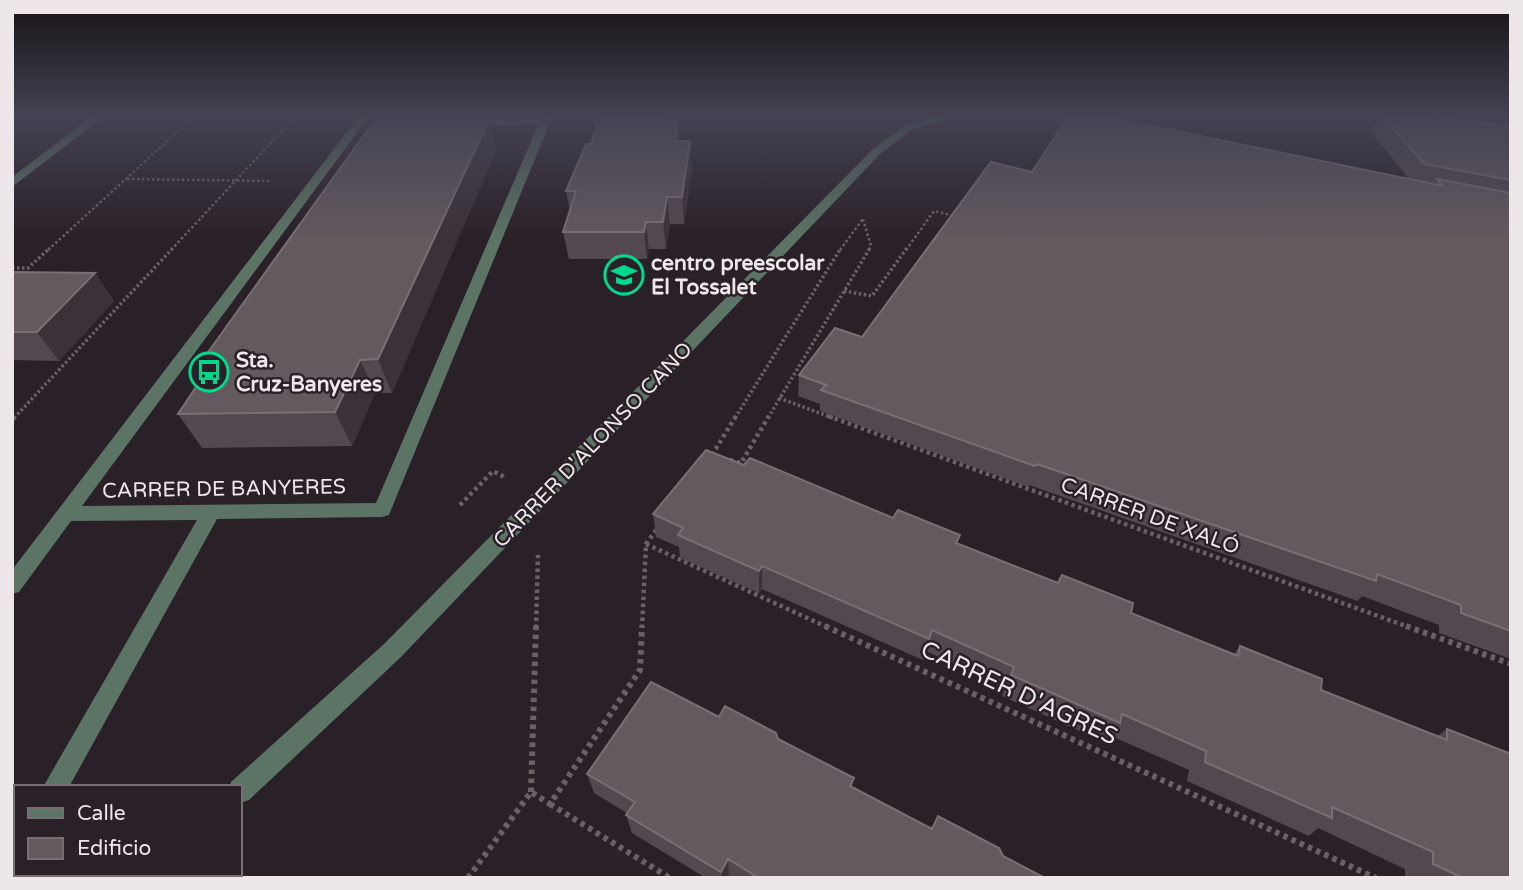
<svg xmlns="http://www.w3.org/2000/svg" width="1523" height="890" font-family="'Varela Round',sans-serif">
<style>
.lines{fill:none;stroke-linecap:round;stroke-linejoin:round}
.path-far3{stroke:#6a6167;stroke-width:2.5;stroke-dasharray:2.5 2.5;stroke-linecap:butt}
.path-far2{stroke:#6a6167;stroke-width:3.5;stroke-dasharray:2.5 2.5;stroke-linecap:butt}
.path-far1{stroke:#6a6167;stroke-width:4.5;stroke-dasharray:3.5 3.5;stroke-linecap:butt}
.path{stroke:#6a6167;stroke-width:6;stroke-dasharray:4.5 4.5;stroke-linecap:butt}
.minor{fill:#5c7465;fill-rule:evenodd}
.wall{fill:#53484f}
.shaded-wall{fill:#3b3138}
.building{fill:#63595f;stroke:#796f75;stroke-width:2}
.labels{text-anchor:middle;dominant-baseline:central;stroke-width:5;stroke-linejoin:round;paint-order:stroke}
.poi-label{font-size:21px;font-weight:bold;fill:#ede6ea;stroke:#2a2027;text-anchor:start}
.street-label{font-size:21px;fill:#ede6ea;stroke:#2a2027}
.near-street-label{font-size:24px;fill:#ede6ea;stroke:#2a2027}
</style>
<rect width="100%" height="100%" fill="#2a2027"/>
<g class="lines">
<!-- path-far3 -->
<path class="path-far3" d="M 127,179 L 272,181
M 863,219 L 871,246 L 869,250
M 48,250 L 196,115
M 171,250 L 297,115
M 840,250 L 862,220
M 906,250 L 934,211 L 955,216"/>
<!-- path-far2 -->
<path class="path-far2" d="M 12,268 L 28,268 L 50,248
M 844,291 L 872,296 L 907,248
M 779,398 L 833,418
M 14,418 L 173,248
M 735,418 L 841,248
M 768,418 L 870,248"/>
<!-- path-far1 -->
<path class="path-far1" d="M 828,416 L 1411,628
M 12,420 L 16,416
M 712,455 L 736,416
M 730,460 L 741,463 L 769,416
M 460,505 L 493,471 L 506,478
M 646,544 L 829,628
M 536,628 L 538,555
M 642,628 L 646,544 L 659,526"/>
<!-- path -->
<path class="path" d="M 825,626 L 1376,878
M 1406,626 L 1511,664
M 531,792 L 536,626
M 550,804 L 670,878
M 468,878 L 531,792 L 550,804 L 640,670 L 642,626"/>
<!-- minor -->
<path class="minor" d="M 94,115 L 106,115 L 12,187 L 12,177 Z
M 360,115 L 370,115 L 82,506 L 376,503 L 538,125 L 468,126 L 463,123 L 468,120 L 541,119 L 543,115 L 553,115 L 391,510 L 389,515 L 382,517 L 217,519 L 69,787 L 43,787 L 197,520 L 71,521 L 19,592 L 12,594 L 12,570 Z
M 941,115 L 957,115 L 912,130 L 881,153 L 401,657 L 249,800 L 240,803 L 240,787 L 229,787 L 231,782 L 385,643 L 873,149 L 904,126 Z
M 1499,115 L 1511,115 L 1511,119 L 1500,117 Z
M 16,842 L 16,872 L 12,874 L 12,844 Z
M 112,874 L 142,874 L 141,878 L 111,878 Z"/>
</g>
<!-- wall -->
<path class="wall" d="M 1380,115 L 1397,115 L 1511,124 L 1511,659 L 1439,633 L 1439,625 L 1362,596 L 1358,601 L 1029,485 L 1028,487 L 820,411 L 820,404 L 798,396 L 799,375 L 862,337 L 1032,172 L 1409,179 L 1371,132 Z
M 667,122 L 678,122 L 680,141 L 692,167 L 684,224 L 670,224 L 666,249 L 649,249 L 647,259 L 569,259 L 563,232 L 570,211 L 566,191 Z
M 496,150 L 392,393 L 375,393 L 352,446 L 202,448 L 178,414 L 212,364 L 206,355 Z
M 12,272 L 95,273 L 114,301 L 59,361 L 12,360 Z
M 744,465 L 893,518 L 1234,654 L 1240,646 L 1321,690 L 1437,736 L 1447,729 L 1511,878 L 1405,878 L 1405,869 L 1318,828 L 1309,836 L 1187,781 L 1189,770 L 1111,736 L 1106,743 L 1002,696 L 1005,688 L 926,651 L 923,660 L 762,589 L 759,593 L 680,558 L 679,547 L 656,537 L 653,514 Z
M 719,717 L 778,739 L 854,778 L 852,787 L 932,829 L 1003,856 L 1045,878 L 732,878 L 729,876 L 729,878 L 706,878 L 632,833 L 626,815 L 627,813 L 594,793 L 587,774 Z"/>
<!-- shaded-wall -->
<path class="shaded-wall" d="M 489,120 L 496,150 L 392,393 L 378,359 Z
M 678,122 L 680,147 L 675,141 Z
M 690,141 L 692,167 L 684,224 L 682,197 Z
M 667,197 L 670,224 L 666,249 L 663,222 Z
M 646,222 L 649,249 L 647,259 L 644,232 Z
M 95,273 L 114,301 L 59,361 L 37,332 Z
M 360,360 L 375,393 L 352,446 L 335,412 Z
M 762,566 L 762,589 L 759,593 L 759,571 Z
M 728,859 L 729,876 L 729,878 L 722,878 L 721,872 Z"/>
<!-- building -->
<path class="building" d="M 603,115 L 667,116 L 666,122 L 678,122 L 675,141 L 690,141 L 682,197 L 667,197 L 663,222 L 646,222 L 644,232 L 563,232 L 576,191 L 566,191 L 586,144 L 591,144 L 597,123 L 601,122 Z
M 1069,115 L 1083,115 L 1097,118 L 1099,115 L 1443,186 L 1437,179 L 1511,193 L 1511,631 L 1461,613 L 1461,605 L 1377,574 L 1376,581 L 1037,464 L 1035,466 L 821,390 L 826,385 L 799,375 L 835,328 L 862,337 L 991,162 L 1032,172 Z
M 1382,115 L 1397,115 L 1511,124 L 1511,180 L 1424,164 Z
M 489,120 L 378,359 L 360,360 L 335,412 L 178,414 L 216,357 L 206,355 L 374,121 Z
M 12,272 L 95,273 L 37,332 L 12,332 Z
M 706,450 L 744,465 L 750,458 L 893,518 L 898,510 L 960,535 L 956,543 L 1058,583 L 1062,575 L 1133,603 L 1131,613 L 1238,656 L 1240,646 L 1322,679 L 1321,690 L 1447,740 L 1447,729 L 1511,754 L 1511,878 L 1463,878 L 1433,864 L 1433,852 L 1332,807 L 1332,818 L 1205,762 L 1206,751 L 1122,714 L 1120,723 L 1011,675 L 1014,667 L 932,630 L 929,639 L 762,566 L 759,571 L 678,535 L 683,528 L 653,514 Z
M 651,682 L 719,717 L 725,706 L 776,733 L 778,739 L 854,778 L 850,786 L 932,829 L 938,816 L 999,848 L 1003,856 L 1045,878 L 759,878 L 728,859 L 721,872 L 626,815 L 635,802 L 587,774 Z"/>
<!-- sky -->
<linearGradient id="sky" x2="0" y2="1"><stop stop-color="#171215"/><stop offset="0.48" stop-color="#444252"/><stop offset="1" stop-color="#444252" stop-opacity="0"/></linearGradient>
<rect width="1523" height="239" fill="url(#sky)"/>
<!-- icons -->
<defs>
<g id="school-ring" transform="scale(2.0125)"><circle r="9.5" fill="#2a2027" stroke="#00d98c" stroke-width="1.5"/><path d="M0-5L7-2L0 1L-7-2ZM-4 1L0 2.5L4 1V4Q0 6-4 4Z" fill="#00d98c"/></g>
<g id="bus-ring" transform="scale(2.0125)"><circle r="9.5" fill="#2a2027" stroke="#00d98c" stroke-width="1.5"/><path d="M-5-6H5V4H4V6H2V4H-2V6H-4V4H-5ZM-3.5-4V0h7V-4ZM-3.5 1.2v1.5H-2V1.2ZM2 1.2v1.5H3.5V1.2Z" fill="#00d98c"/></g>
</defs>
<g fill-rule="evenodd">
<use href="#school-ring" x="624" y="275"/>
<use href="#bus-ring" x="209" y="372"/>
</g>
<g class="labels">
<!-- poi labels -->
<g class="poi-label">
<text x="651" y="263">centro preescolar<tspan x="651" dy="24">El Tossalet</tspan></text>
<text x="236" y="360">Sta.<tspan x="236" dy="24">Cruz-Banyeres</tspan></text>
</g>
<!-- street labels -->
<g class="street-label">
<text transform="translate(593 445) rotate(-46)">CARRER D'ALONSO CANO</text>
<text transform="translate(224 489) rotate(-1)">CARRER DE BANYERES</text>
<text transform="translate(1150 516) rotate(20)">CARRER DE XALÓ</text>
</g>
<!-- near-street labels -->
<g class="near-street-label">
<text transform="translate(1019 693) rotate(25)">CARRER D'AGRES</text>
</g>
</g>
<!-- border -->
<rect width="1523" height="890" fill="none" stroke="#ede6ea" stroke-width="28"/>
<!-- legend -->
<rect x="14" y="785" width="228" height="91" fill="#2a2027" stroke="#786f75" stroke-width="2"/>
<rect x="28" y="808" width="35" height="10" fill="#5c7465" stroke="#786f75" stroke-width="2"/>
<text x="77" y="820" font-size="21" fill="#ede6ea">Calle</text>
<rect x="28" y="838" width="35" height="21" fill="#63595f" stroke="#786f75" stroke-width="2"/>
<text x="77" y="855" font-size="21" fill="#ede6ea">Edificio</text>
</svg>
